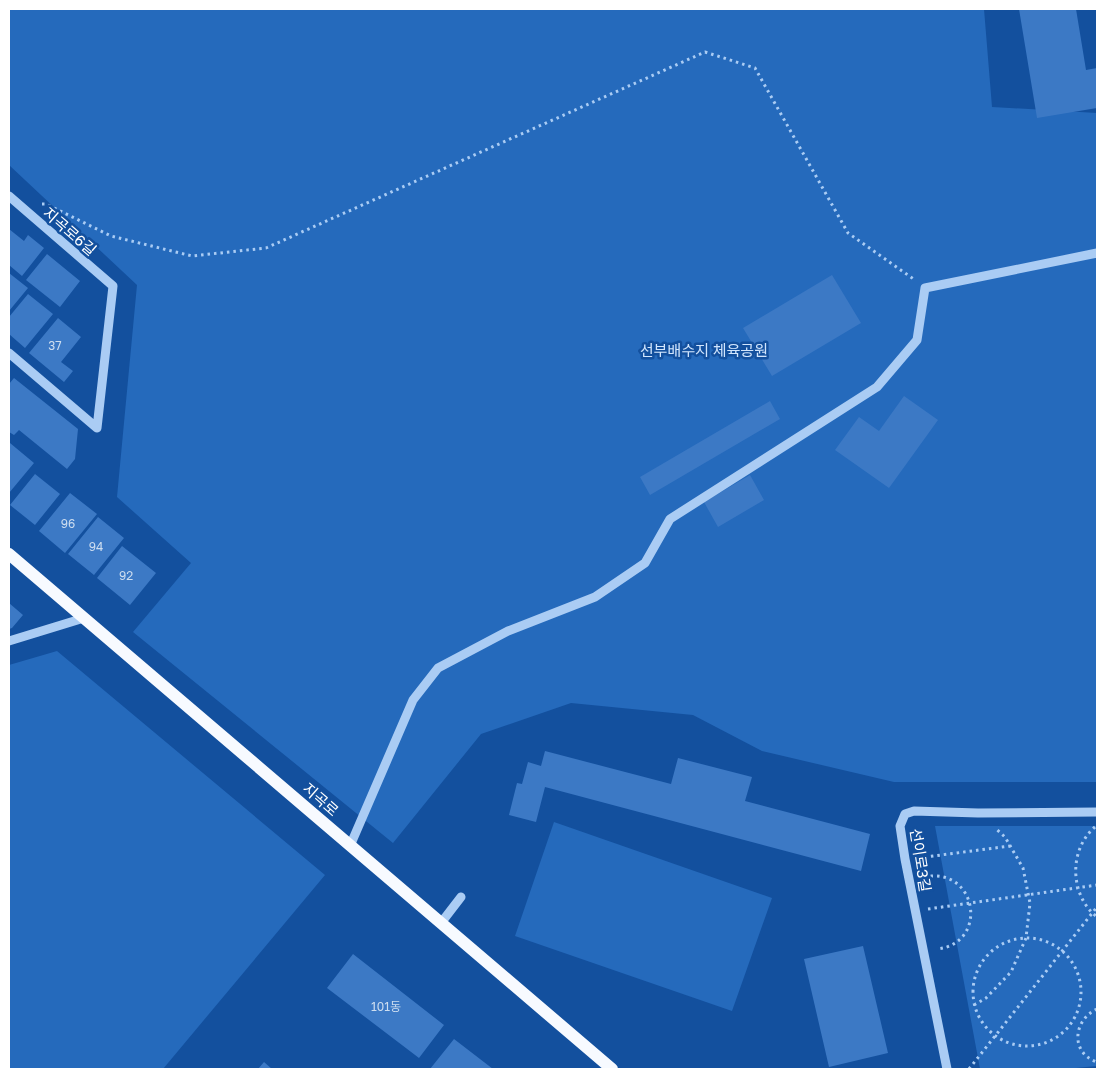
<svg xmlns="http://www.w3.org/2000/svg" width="1106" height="1078" font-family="'Golos Text','Noto Sans KR',sans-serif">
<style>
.green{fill:#256abc}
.building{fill:#3c79c5}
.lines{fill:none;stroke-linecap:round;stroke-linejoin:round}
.path{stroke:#aaccf4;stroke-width:3;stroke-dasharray:2.5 4;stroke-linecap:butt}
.minor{stroke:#aaccf4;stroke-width:9}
.major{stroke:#f7faff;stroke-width:12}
.labels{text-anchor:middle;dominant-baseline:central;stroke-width:5;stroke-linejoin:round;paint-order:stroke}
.number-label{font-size:12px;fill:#cedef0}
.street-label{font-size:15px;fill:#fff;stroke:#13509e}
.park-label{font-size:15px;fill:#d2e6fe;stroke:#13509e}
</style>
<rect width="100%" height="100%" fill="#13509e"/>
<!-- green -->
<path class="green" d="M 9,9 L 984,9 L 992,107 L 1097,113 L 1097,782 L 894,782 L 762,751 L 693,715 L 571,703 L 481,734 L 393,843 L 133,632 L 191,563 L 117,497 L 137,285 L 9,165 Z
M 57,651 L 325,875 L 163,1069 L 9,1069 L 9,665 Z
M 554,822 L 772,898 L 732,1011 L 515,936 Z
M 935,826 L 1097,826 L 1097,1066 L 1065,1069 L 980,1069 Z"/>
<!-- building -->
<path class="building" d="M 1019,9 L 1076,9 L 1086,70 L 1097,68 L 1097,108 L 1037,118 Z
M 9,229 L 24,241 L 28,235 L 44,248 L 22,276 L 9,265 Z
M 47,254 L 80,281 L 60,307 L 26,280 Z
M 9,273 L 28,288 L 9,311 Z
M 832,275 L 861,323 L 772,376 L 743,328 Z
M 28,294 L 53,314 L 25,348 L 9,334 L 9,317 Z
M 58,318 L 81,337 L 61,362 L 73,371 L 64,382 L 29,353 Z
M 14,378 L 78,429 L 75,459 L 67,469 L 19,430 L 14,435 L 9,432 L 9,384 Z
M 904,396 L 938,420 L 889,488 L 835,450 L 859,417 L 879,431 Z
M 770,401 L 780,419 L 650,495 L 640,477 Z
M 10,443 L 34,463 L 9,493 L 9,444 Z
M 35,474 L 60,494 L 35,525 L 10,505 Z
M 750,475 L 764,500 L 718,527 L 704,502 Z
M 70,493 L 97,514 L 65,553 L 39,531 Z
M 98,517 L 124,538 L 94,575 L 68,554 Z
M 122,546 L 156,573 L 130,605 L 97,578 Z
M 9,603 L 23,615 L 12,628 L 9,629 Z
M 545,751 L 671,784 L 678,758 L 752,777 L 745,801 L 870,834 L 861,871 L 545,787 L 536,822 L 509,815 L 517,783 L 522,784 L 528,762 L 541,766 Z
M 863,946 L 888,1053 L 829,1067 L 804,959 Z
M 353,954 L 444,1025 L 419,1058 L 327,988 Z
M 454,1039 L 493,1069 L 430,1069 Z
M 264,1062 L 272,1069 L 258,1069 Z"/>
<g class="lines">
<!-- path -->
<path class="path" d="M 42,204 L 46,204 L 111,236 L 192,256 L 266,248 L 705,52 L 755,68 L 848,233 L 915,280
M 1095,827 C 1068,850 1070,896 1097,917
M 918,858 L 1010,846
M 924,877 C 978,866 989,944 937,949
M 928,909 L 1097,885
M973 992a54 54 0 1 1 108 0a54 54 0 1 1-108 0Z
M 974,1005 L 986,998 L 1011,972 L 1026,938 L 1030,903 L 1023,868 L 1005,837 L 995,828
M 1097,1009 C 1073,1020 1070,1053 1097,1062
M 969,1069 L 1097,907"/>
<!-- minor -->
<path class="minor" d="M 9,196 L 113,286 L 97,428
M 9,353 L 97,428
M 9,641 L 84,618
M 350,846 L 413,700 L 438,668 L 508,631 L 595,597 L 645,563 L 670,519 L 877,387 L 917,340 L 925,288 L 1097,253
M 441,923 L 461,897
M 947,1069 L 905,859 L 900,826 L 905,814 L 914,811 L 978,813 L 1097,812"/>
<!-- major -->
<path class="major" d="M 9,554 L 612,1069"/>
</g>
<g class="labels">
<!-- number labels -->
<g class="number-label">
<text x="55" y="345">37</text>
<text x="68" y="523">96</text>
<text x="96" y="546">94</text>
<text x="126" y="575">92</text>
<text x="386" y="1006">101동</text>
</g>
<!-- street labels -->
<g class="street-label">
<text transform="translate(70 231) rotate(41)">지곡로6길</text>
<text transform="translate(321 799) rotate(41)">지곡로</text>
<text transform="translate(921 860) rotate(81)">선이로3길</text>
</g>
<!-- park labels -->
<g class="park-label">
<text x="704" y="350">선부배수지 체육공원</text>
</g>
</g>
<!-- border -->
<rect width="1106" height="1078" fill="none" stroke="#ffffff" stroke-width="20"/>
</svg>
